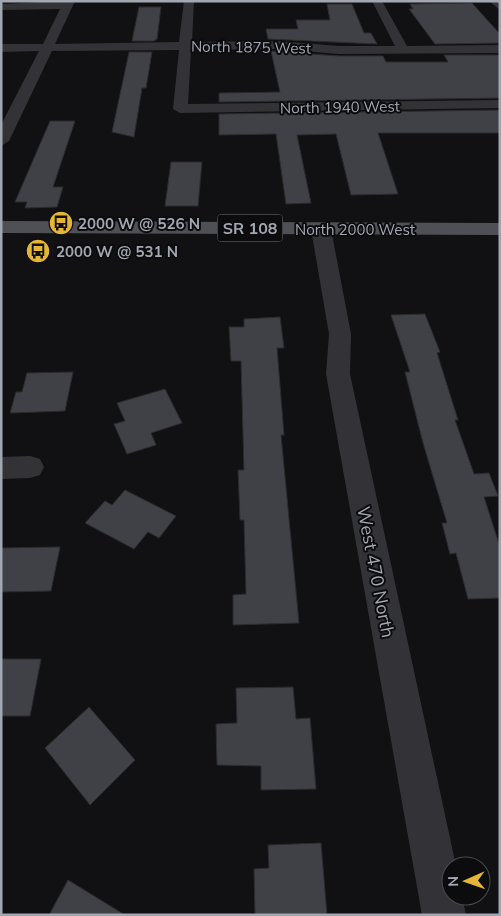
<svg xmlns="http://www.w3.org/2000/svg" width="501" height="916" font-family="Mulish,sans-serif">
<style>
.building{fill:#404146;stroke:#2c2b2e}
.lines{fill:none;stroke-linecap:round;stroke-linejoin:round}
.minor{fill:#333337;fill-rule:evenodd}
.major{fill:#4f5056;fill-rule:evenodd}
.labels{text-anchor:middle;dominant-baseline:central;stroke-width:4;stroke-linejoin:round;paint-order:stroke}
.far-street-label{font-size:15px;fill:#a3a7b2;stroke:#0c0c0e}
.far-poi-label{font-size:15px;font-weight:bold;fill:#a3a7b2;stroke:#0c0c0e;text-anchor:start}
.shield{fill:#0c0c0e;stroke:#767881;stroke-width:1}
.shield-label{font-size:16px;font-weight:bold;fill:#a3a7b2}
.street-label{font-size:18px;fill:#a3a7b2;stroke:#0c0c0e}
</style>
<rect width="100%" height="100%" fill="#111113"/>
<!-- building -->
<path class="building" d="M 472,3 L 500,34 L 500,43 L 435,44 L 409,9 L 413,9 L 410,4 Z
M 327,4 L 352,4 L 364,33 L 371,33 L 377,44 L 268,39 L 266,29 L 298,29 L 296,20 L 330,20 Z
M 139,7 L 161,7 L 157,39 L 154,41 L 132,41 Z
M 271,51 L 339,56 L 383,56 L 386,62 L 448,62 L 444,55 L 500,55 L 500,98 L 219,102 L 219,93 L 280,92 Z
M 129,52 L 152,52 L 146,88 L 142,88 L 134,137 L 112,132 Z
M 500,110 L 500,133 L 378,133 L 398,194 L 351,195 L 336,134 L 297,135 L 311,203 L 286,204 L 276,134 L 219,135 L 219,114 Z
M 50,121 L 75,121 L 53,187 L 63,187 L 57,207 L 25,208 L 27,202 L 15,202 Z
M 171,162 L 202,162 L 198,206 L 165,206 Z
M 425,314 L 440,352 L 437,353 L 458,420 L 455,420 L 474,474 L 489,473 L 498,496 L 484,497 L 500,547 L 500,598 L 468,599 L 456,553 L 450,554 L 442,523 L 447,523 L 423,443 L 405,372 L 410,372 L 391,315 Z
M 280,317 L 284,348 L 277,348 L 284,435 L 281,435 L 299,623 L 233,625 L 233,595 L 246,594 L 244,520 L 240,520 L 238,470 L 244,470 L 241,361 L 231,361 L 229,327 L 244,327 L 244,319 Z
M 73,372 L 65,411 L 10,413 L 16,392 L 22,392 L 27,373 Z
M 165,389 L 182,423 L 151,433 L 156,445 L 127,454 L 114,424 L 125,421 L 117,403 Z
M 125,490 L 176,516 L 159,538 L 148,532 L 134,549 L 85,523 L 105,501 L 112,505 Z
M 60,547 L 51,591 L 1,592 L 1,548 Z
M 1,659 L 41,659 L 30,716 L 1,716 Z
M 293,687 L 296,719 L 310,718 L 316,789 L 261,790 L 261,766 L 217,765 L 216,724 L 237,723 L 236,688 Z
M 89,707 L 135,760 L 90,805 L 45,748 Z
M 321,843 L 327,915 L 255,915 L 254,869 L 269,868 L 268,845 Z
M 68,880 L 125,915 L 49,915 Z"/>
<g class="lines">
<!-- minor -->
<path class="minor" d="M 65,1 L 75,1 L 55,44 L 179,42 L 184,1 L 194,1 L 192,42 L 277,41 L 339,46 L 395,46 L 372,1 L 382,1 L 407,46 L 500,45 L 500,53 L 339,54 L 277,49 L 191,50 L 188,104 L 500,100 L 500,108 L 180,113 L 173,109 L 179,50 L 52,51 L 9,141 L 1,146 L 1,125 L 39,51 L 1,52 L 1,44 L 43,44 L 60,9 L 1,10 L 1,4 Z
M 489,1 L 500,1 L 500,10 Z
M 321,223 L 328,225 L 331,229 L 351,334 L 350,374 L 456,866 L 451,866 L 451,896 L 462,896 L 466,915 L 422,915 L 326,374 L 329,334 L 311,229 L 314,225 Z
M 30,456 L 40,459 L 44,467 L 40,475 L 30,478 L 1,479 L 1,457 Z"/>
<!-- major -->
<path class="major" d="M 1,221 L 500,223 L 500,235 L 1,233 Z"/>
</g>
<!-- icons -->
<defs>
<g id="bus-disc" transform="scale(1.25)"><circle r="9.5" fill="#e5b537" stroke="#0c0c0e"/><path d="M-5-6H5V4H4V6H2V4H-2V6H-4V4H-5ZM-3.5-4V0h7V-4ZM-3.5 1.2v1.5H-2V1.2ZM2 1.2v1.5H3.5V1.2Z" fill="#111"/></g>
</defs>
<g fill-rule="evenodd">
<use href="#bus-disc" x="61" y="223"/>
<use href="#bus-disc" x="38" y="251"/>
</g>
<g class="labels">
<!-- far-street labels -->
<g class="far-street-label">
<text transform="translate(251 47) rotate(1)">North 1875 West</text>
<text transform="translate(340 107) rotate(-1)">North 1940 West</text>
<text x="355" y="229">North 2000 West</text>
</g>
<!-- far-poi labels -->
<g class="far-poi-label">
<text x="78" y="223">2000 W @ 526 N</text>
<text x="56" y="251">2000 W @ 531 N</text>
</g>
<!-- shield labels -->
<rect class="shield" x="217.5" y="214.5" width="65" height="27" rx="4"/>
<g class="shield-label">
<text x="250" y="228">SR 108</text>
</g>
<!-- street labels -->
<g class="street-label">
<text transform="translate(376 572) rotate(79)">West 470 North</text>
</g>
</g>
<!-- border -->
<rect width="501" height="916" fill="none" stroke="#a3a7b2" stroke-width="5"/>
<!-- north arrow -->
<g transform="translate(466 881) rotate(268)"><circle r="24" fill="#0c0c0e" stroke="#484a50"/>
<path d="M0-4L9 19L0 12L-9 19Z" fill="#e5b537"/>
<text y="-8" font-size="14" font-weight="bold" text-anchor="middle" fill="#a3a7b2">N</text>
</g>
</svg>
